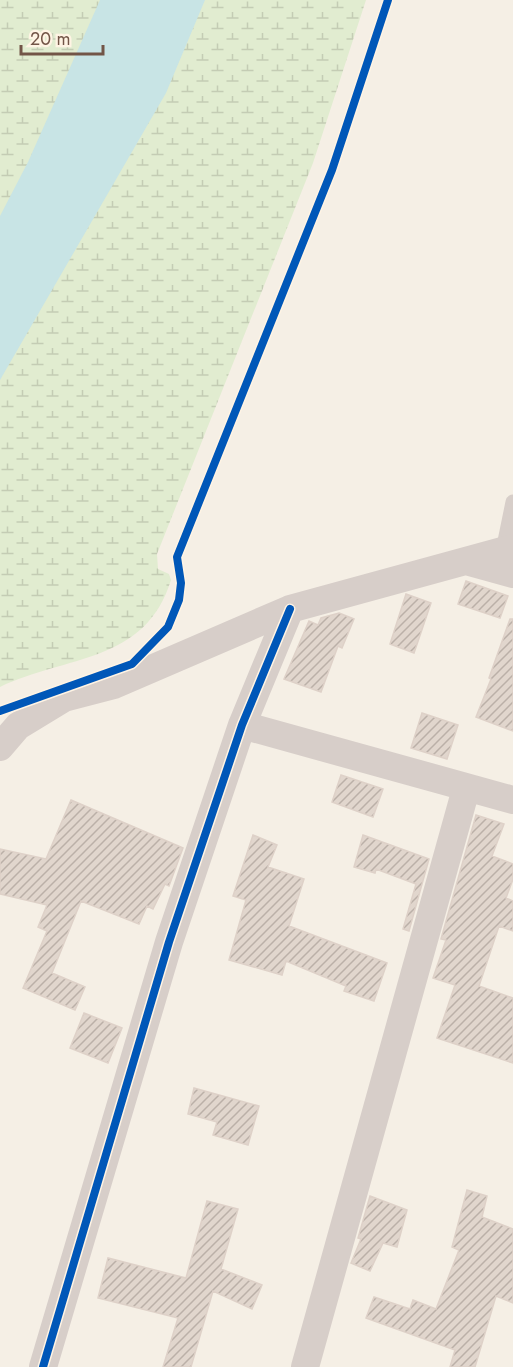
<svg xmlns="http://www.w3.org/2000/svg" width="513" height="1367" font-family="Jost,sans-serif">
<style>
.wetland{fill:url(#wetland-marsh)}
.water{fill:#c8e4e5}
.building{fill:url(#building-hatch);stroke:#ded1c8;stroke-width:1.5}
.lines{fill:none;stroke-linecap:round;stroke-linejoin:round}
.lane{stroke:#d7cec9;stroke-width:15}
.street{stroke:#d7cec9;stroke-width:28}
.cycleway-casing{stroke:#fff4e4;stroke-width:11}
.cycleway{stroke:#0057b8;stroke-width:8}
</style>
<defs>
<pattern id="wetland-marsh" width="20" height="14" patternUnits="userSpaceOnUse" patternTransform="scale(1.5)"><rect width="20" height="14" fill="#e1ecd0"/><path d="M1 5h8M5 5V1M11 12h8M15 12V8" fill="none" stroke="#c4ccb4"/></pattern>
<pattern id="building-hatch" width="6" height="6" patternUnits="userSpaceOnUse" patternTransform="scale(1.5)"><rect width="6" height="6" fill="#e1d6cd"/><path d="M-1 1l2-2M0 6l6-6M5 7l2-2" fill="none" stroke="#bbb0a8"/></pattern>
</defs>
<rect width="100%" height="100%" fill="#f5efe5"/>
<!-- wetland -->
<path class="wetland" d="M 0,0 L 366,0 L 313,163 L 157,554 L 158,569 L 169,574 L 171,580 C 145,664 66,655 0,687 Z"/>
<!-- water -->
<path class="water" d="M 100,0 L 205,0 L 166,93 L 0,380 L 0,216 L 28,162 Z"/>
<!-- building -->
<path class="building" d="M 466,581 L 508,596 L 500,618 L 458,604 Z
M 406,594 L 431,603 L 414,653 L 390,644 Z
M 339,613 L 354,619 L 342,648 L 338,646 L 321,692 L 284,679 L 309,621 L 318,625 L 321,618 Z
M 510,619 L 513,619 L 513,731 L 476,717 L 491,679 L 489,678 Z
M 422,713 L 458,725 L 447,759 L 411,748 Z
M 341,775 L 383,789 L 373,817 L 332,802 Z
M 71,800 L 183,848 L 169,886 L 165,884 L 153,909 L 147,906 L 139,924 L 81,901 L 52,973 L 85,987 L 75,1010 L 23,988 L 47,931 L 38,927 L 47,905 L 0,894 L 0,849 L 46,859 Z
M 476,815 L 504,824 L 492,856 L 513,864 L 513,879 L 506,898 L 513,901 L 513,931 L 499,926 L 479,986 L 513,998 L 513,1063 L 437,1038 L 455,985 L 433,978 L 446,940 L 441,939 Z
M 253,835 L 277,845 L 268,867 L 304,879 L 289,926 L 387,963 L 374,1001 L 344,991 L 346,986 L 286,961 L 282,975 L 229,960 L 246,900 L 233,896 Z
M 363,835 L 429,859 L 409,931 L 403,929 L 416,884 L 376,869 L 375,873 L 354,867 Z
M 84,1013 L 122,1028 L 108,1063 L 70,1048 Z
M 194,1088 L 259,1106 L 248,1145 L 213,1135 L 217,1122 L 188,1114 Z
M 467,1190 L 487,1196 L 482,1217 L 513,1229 L 513,1303 L 496,1296 L 475,1367 L 450,1367 L 455,1350 L 366,1318 L 374,1297 L 410,1309 L 413,1300 L 436,1309 L 459,1250 L 452,1247 Z
M 370,1196 L 407,1210 L 397,1247 L 383,1243 L 370,1271 L 351,1263 L 361,1239 L 358,1238 Z
M 207,1201 L 238,1209 L 221,1269 L 262,1285 L 252,1309 L 213,1291 L 191,1367 L 163,1367 L 178,1318 L 98,1298 L 108,1258 L 186,1278 Z"/>
<g class="lines">
<!-- lane -->
<path class="lane" d="M 503,551 L 513,502"/>
<!-- street -->
<path class="street" d="M 466,561 L 513,574
M 242,725 L 513,800
M 0,747 L 18,726 L 64,698 L 114,685 L 290,609 L 513,548
M 43,1367 L 169,942 L 242,725 L 290,609
M 305,1367 L 466,789"/>
<!-- cycleway casing -->
<g class="cycleway-casing">
<path id="cycleway" d="M 0,711 L 132,664 L 168,627 L 179,600 L 181,583 L 177,557 L 332,170 L 388,0
M 43,1367 L 169,942 L 242,725 L 290,609"/>
</g>
<!-- cycleway -->
<use href="#cycleway" class="cycleway"/>
</g>
<!-- scale -->
<path d="M21 45v9h82v-9" fill="none" stroke="#725547" stroke-width="3"/>
<text x="30" y="45" font-size="18" fill="#725547" stroke="#fff4e4" stroke-width="4.5" paint-order="stroke">20 m</text>
</svg>
